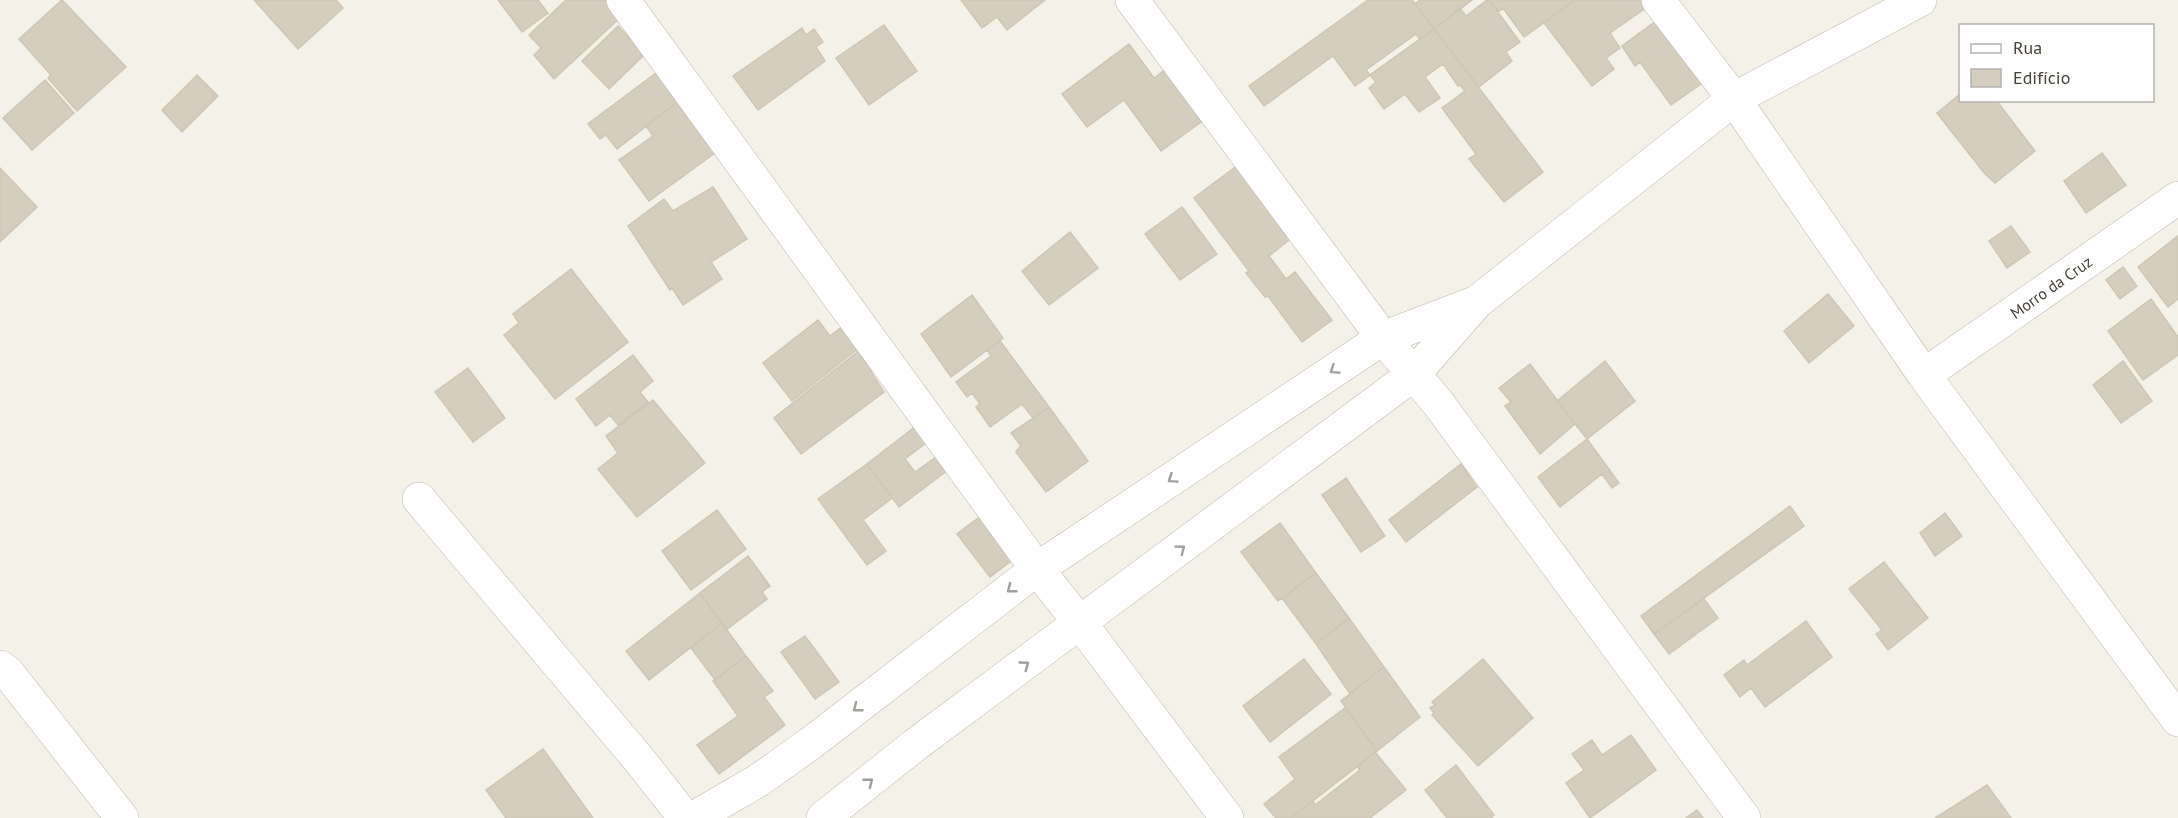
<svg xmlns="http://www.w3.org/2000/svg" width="2178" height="818" font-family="'PT Sans',sans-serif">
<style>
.building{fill:#d5cebf;stroke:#cfc6b3;stroke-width:1.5}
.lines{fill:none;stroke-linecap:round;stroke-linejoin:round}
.minor-casing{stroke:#bfbaac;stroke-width:34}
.minor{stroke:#fff;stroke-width:33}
.oneway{stroke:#a3a09c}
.labels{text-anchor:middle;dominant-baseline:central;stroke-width:4.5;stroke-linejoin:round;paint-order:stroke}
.street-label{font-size:16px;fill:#474238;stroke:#fff}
</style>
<rect width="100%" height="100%" fill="#f4f1e9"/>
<!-- building -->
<path class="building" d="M 62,0 L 126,67 L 77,111 L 48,78 L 51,75 L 19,39 Z
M 254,0 L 336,0 L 343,8 L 298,49 Z
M 498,0 L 538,0 L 548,13 L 522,32 Z
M 566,0 L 606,0 L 621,17 L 554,79 L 534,55 L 541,48 L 529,35 Z
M 961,0 L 1045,0 L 1007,30 L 997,17 L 982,28 Z
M 1368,0 L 1412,0 L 1434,29 L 1420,39 L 1416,34 L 1366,70 L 1370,75 L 1355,86 L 1333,56 L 1264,106 L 1249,86 Z
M 1420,0 L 1472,0 L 1434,29 L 1415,4 Z
M 1487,0 L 1489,0 L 1520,42 L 1506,52 L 1512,61 L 1479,87 L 1434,29 L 1460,8 L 1466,16 Z
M 1489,0 L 1575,0 L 1524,37 L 1503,8 L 1498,12 Z
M 1575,0 L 1642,0 L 1647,7 L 1610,33 L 1620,48 L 1606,58 L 1614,69 L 1592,86 L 1544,23 Z
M 1664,15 L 1705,81 L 1671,105 L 1640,62 L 1635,66 L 1622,46 Z
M 884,25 L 917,71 L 869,105 L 836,58 Z
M 618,26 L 645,54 L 609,89 L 582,61 Z
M 802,28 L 806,35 L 814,29 L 823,42 L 816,47 L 825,61 L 758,110 L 733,76 Z
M 1434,29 L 1543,172 L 1504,202 L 1469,159 L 1476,154 L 1442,108 L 1465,91 L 1460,85 L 1458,86 L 1443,64 L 1425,77 L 1440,98 L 1419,112 L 1405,94 L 1384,109 L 1369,88 L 1376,82 L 1370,75 Z
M 1129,44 L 1154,78 L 1170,66 L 1208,117 L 1161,151 L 1124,100 L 1087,127 L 1062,94 Z
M 664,67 L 685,96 L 617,149 L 606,135 L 600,139 L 588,124 Z
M 197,75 L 218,96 L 182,132 L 162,110 Z
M 45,80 L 74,113 L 32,150 L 3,118 Z
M 1960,94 L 1960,100 L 1996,100 L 2035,151 L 1995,183 L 1985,174 L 1937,113 Z
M 682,98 L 719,150 L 649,201 L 619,160 L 653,136 L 646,126 Z
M 2102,153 L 2126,185 L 2086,213 L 2064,181 Z
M 1242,162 L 1295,235 L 1269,256 L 1286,279 L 1295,272 L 1332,320 L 1302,342 L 1268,296 L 1265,297 L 1246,273 L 1249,271 L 1194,198 Z
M 0,168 L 37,207 L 0,242 Z
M 713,187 L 747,239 L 711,262 L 722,279 L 683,305 L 672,288 L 670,290 L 628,226 L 664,199 L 673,211 Z
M 1182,207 L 1217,254 L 1180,280 L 1145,234 Z
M 2011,226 L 2030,252 L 2007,268 L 1989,241 Z
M 1070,232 L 1098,268 L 1049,305 L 1022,271 Z
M 2178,236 L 2178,299 L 2168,307 L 2138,267 Z
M 2123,267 L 2137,286 L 2120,299 L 2106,280 Z
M 571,269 L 628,342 L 555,399 L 504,335 L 519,323 L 513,314 Z
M 1828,294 L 1854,326 L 1809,363 L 1784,331 Z
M 972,295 L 1003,338 L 951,377 L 921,334 Z
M 2151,299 L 2178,337 L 2178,355 L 2143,380 L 2108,331 Z
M 818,320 L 830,336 L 843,326 L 860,347 L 792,401 L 763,363 Z
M 1000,341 L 1049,407 L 1033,418 L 1022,404 L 990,427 L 976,407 L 980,404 L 972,393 L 967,397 L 956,382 L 991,356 L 987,350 Z
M 861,349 L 876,368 L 871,372 L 884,392 L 801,454 L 774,418 Z
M 633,355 L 653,381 L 640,392 L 648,402 L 618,425 L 610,415 L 596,426 L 576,399 Z
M 1605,361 L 1635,401 L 1587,439 L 1557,401 Z
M 2123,361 L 2152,401 L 2121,423 L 2093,385 Z
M 1530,364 L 1575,424 L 1540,454 L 1505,406 L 1511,402 L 1499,388 Z
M 468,368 L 505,418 L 473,442 L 435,392 Z
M 653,400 L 705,463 L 637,517 L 598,469 L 618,453 L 606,436 Z
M 1049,407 L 1088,461 L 1046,492 L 1016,452 L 1016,451 L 1021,446 L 1011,433 Z
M 916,426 L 927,442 L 905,459 L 915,472 L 943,452 L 953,466 L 899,507 L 867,464 Z
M 1587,439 L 1619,483 L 1612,488 L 1602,474 L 1560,507 L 1538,477 Z
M 867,464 L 892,498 L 863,520 L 886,551 L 867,565 L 818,499 Z
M 1461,464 L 1477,487 L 1406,542 L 1389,520 Z
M 1346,478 L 1385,536 L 1361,552 L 1322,495 Z
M 1790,506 L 1804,526 L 1654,634 L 1641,616 Z
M 717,510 L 746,549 L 691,590 L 662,551 Z
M 1945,513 L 1962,536 L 1935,556 L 1920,533 Z
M 982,515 L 1015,558 L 990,577 L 957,534 Z
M 1280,523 L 1316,573 L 1278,601 L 1241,552 Z
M 748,556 L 770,586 L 762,592 L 767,599 L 726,630 L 700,593 Z
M 1884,562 L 1928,618 L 1888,650 L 1876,634 L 1882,630 L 1849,589 Z
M 1316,573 L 1349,618 L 1316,644 L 1282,598 Z
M 700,593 L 722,623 L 649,680 L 626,651 Z
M 1704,599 L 1718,618 L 1669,654 L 1654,634 Z
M 1349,618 L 1384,667 L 1350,694 L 1316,644 Z
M 1806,621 L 1832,657 L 1765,707 L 1751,688 L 1740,697 L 1724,675 L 1744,660 L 1747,665 Z
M 722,623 L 746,656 L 715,680 L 691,648 Z
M 805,636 L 839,682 L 815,699 L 781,652 Z
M 746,656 L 773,691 L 764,697 L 785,725 L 719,774 L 697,745 L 738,716 L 713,681 Z
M 1304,659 L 1331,694 L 1270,742 L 1243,706 Z
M 1483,659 L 1533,718 L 1478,766 L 1432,715 L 1434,713 L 1430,708 L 1435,705 L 1432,702 Z
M 1384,667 L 1420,717 L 1377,751 L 1341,701 Z
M 1345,708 L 1377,751 L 1291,818 L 1276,818 L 1264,804 L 1295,779 L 1279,757 Z
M 1631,735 L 1656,770 L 1590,818 L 1566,783 L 1584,770 L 1572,754 L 1592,740 L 1602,755 Z
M 543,749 L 593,818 L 506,818 L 486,790 Z
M 1375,752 L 1406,790 L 1370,818 L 1291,818 L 1313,801 L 1315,805 L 1360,770 L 1357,766 Z
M 1456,765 L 1494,815 L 1491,818 L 1447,818 L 1425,790 Z
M 1987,785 L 2011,818 L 1935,818 Z
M 1697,810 L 1703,818 L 1686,818 Z"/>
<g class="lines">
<!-- minor casing -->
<g class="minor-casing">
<path id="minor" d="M 623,0 L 1037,569 L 1081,624 L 1227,818
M 1132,0 L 1383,338 L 1438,403 L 1744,818
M 1658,0 L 1734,99 L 1924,375 L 2178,720
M 1924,375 L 2178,198
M 419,499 L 641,762 L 685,818
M 0,667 L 8,673 L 122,818
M 694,818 L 759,780 L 811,743 L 1037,569 L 1383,338 L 1475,303
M 823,818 L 915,745 L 1414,374 L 1477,302 L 1734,99 L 1920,0"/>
</g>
<!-- minor -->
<use href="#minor" class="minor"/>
</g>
<!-- one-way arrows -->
<defs><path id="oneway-chevron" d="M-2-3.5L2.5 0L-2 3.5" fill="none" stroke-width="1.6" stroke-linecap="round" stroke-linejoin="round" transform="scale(1.5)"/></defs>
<g class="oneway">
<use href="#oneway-chevron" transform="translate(1334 370) rotate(146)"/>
<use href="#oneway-chevron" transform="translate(1172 479) rotate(146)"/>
<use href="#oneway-chevron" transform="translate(1181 549) rotate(-37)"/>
<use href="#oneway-chevron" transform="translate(1011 589) rotate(142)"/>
<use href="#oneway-chevron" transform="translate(1025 665) rotate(-36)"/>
<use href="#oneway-chevron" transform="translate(857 708) rotate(142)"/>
<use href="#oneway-chevron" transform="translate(869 782) rotate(-38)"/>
</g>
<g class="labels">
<!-- street labels -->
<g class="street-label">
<text transform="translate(2051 287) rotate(-35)">Morro da Cruz</text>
</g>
</g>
<!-- legend -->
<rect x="1959" y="24" width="195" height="78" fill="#ffffff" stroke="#b5b3af" stroke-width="1.5"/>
<rect x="1971" y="44" width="30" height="9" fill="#ffffff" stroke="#b5b3af" stroke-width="1.5"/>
<text x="2013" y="54" font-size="18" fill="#474238">Rua</text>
<rect x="1971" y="69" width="30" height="18" fill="#d5cebf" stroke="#b5b3af" stroke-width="1.5"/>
<text x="2013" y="84" font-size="18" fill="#474238">Edifício</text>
</svg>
